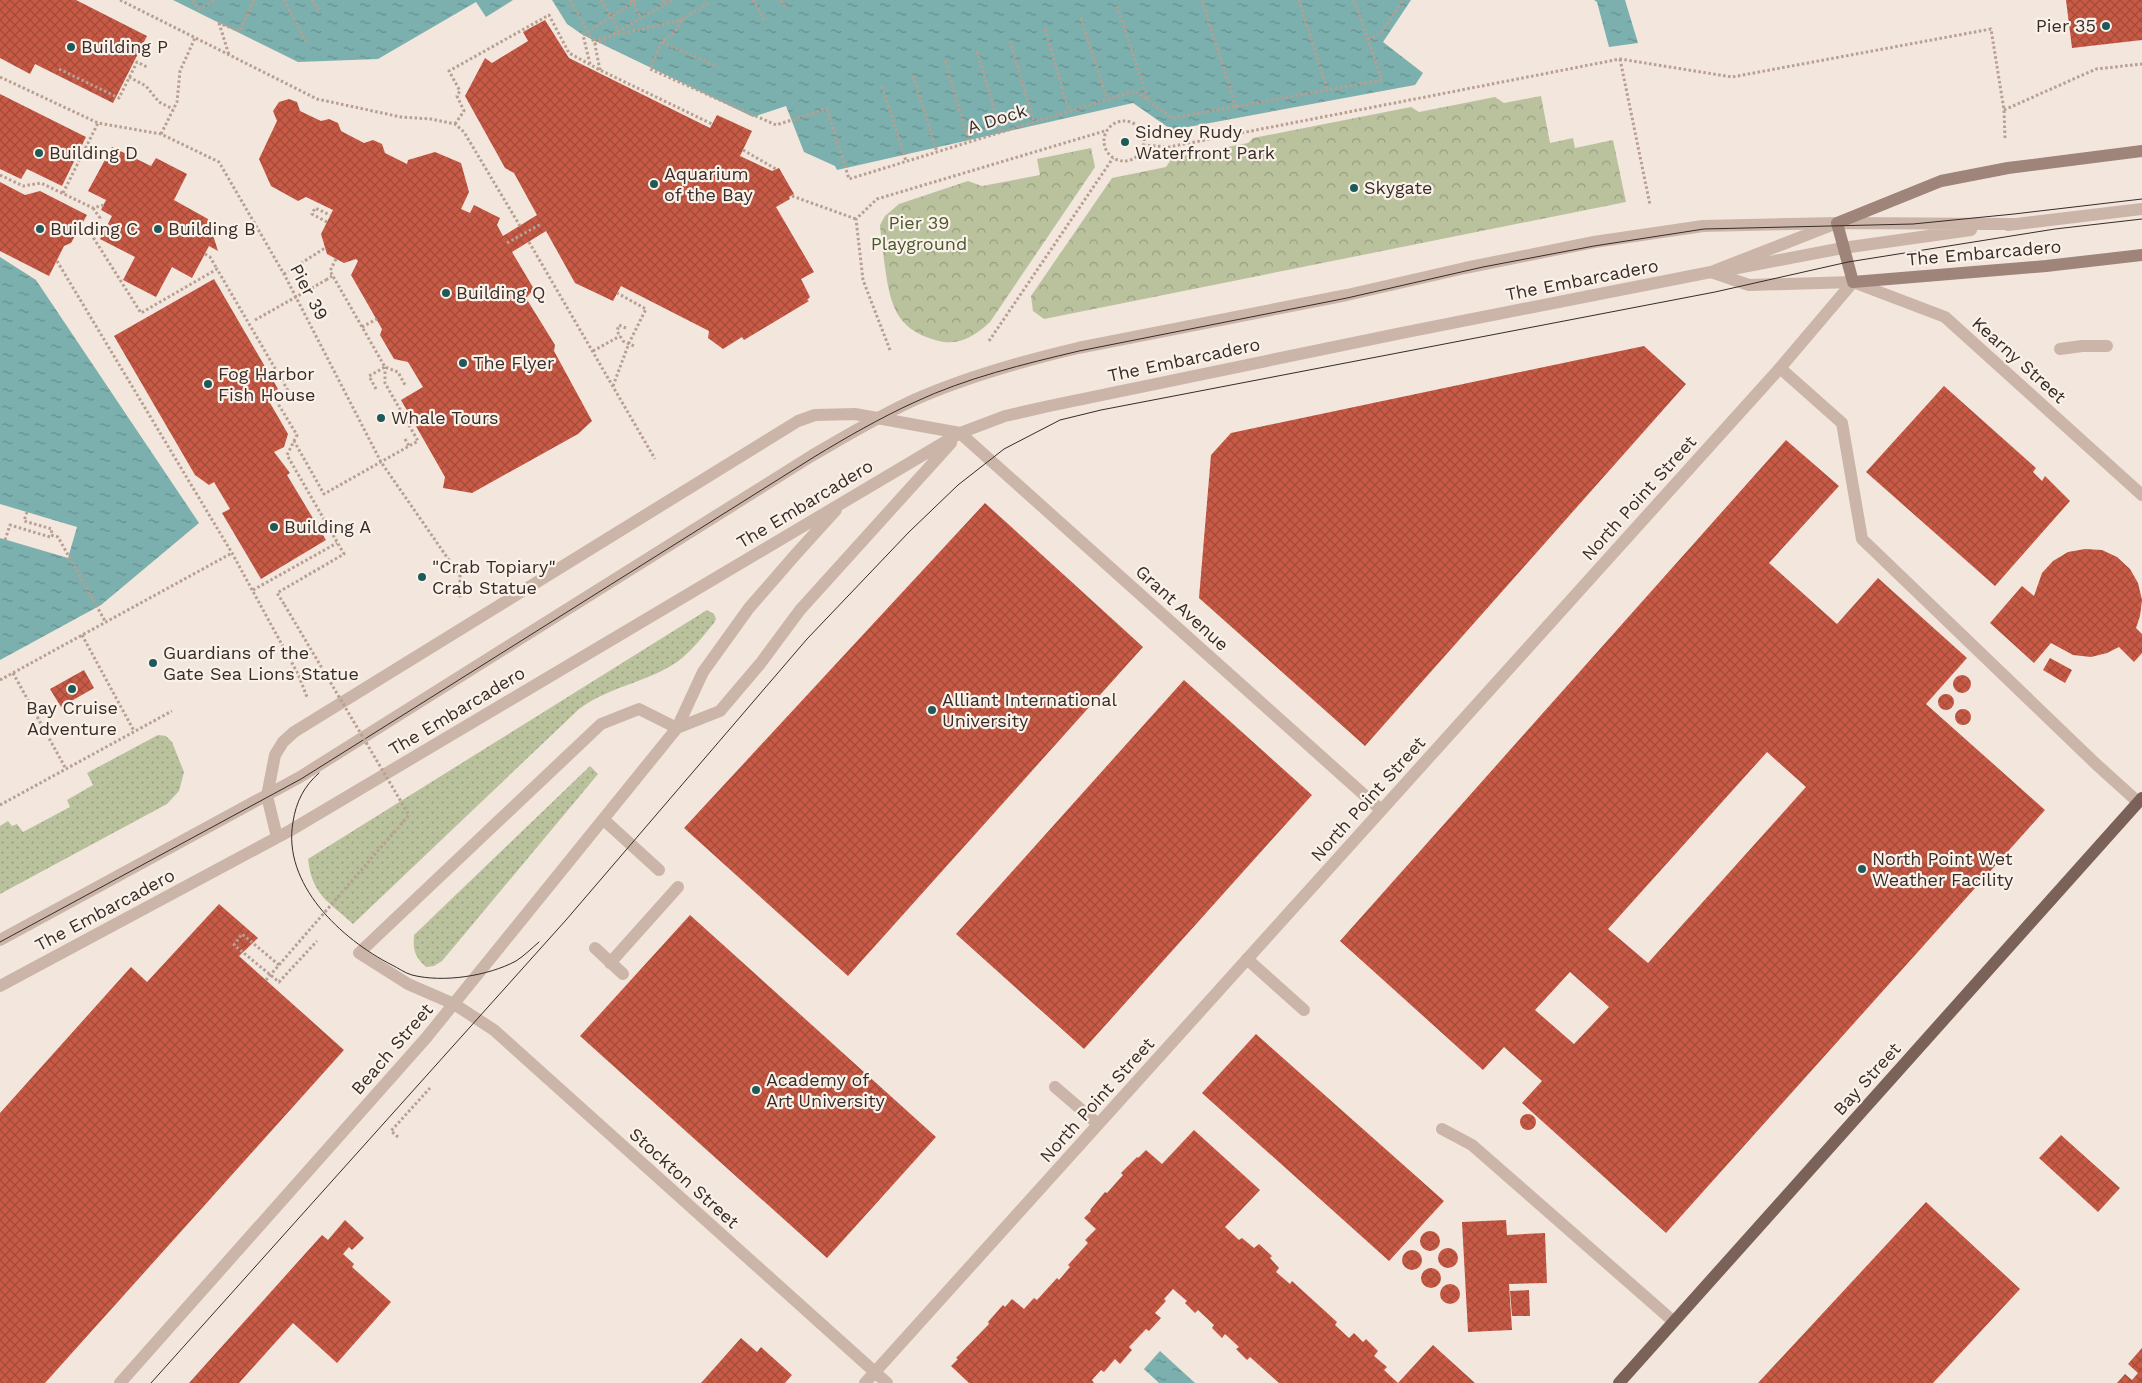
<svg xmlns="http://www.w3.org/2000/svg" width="2142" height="1383" font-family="'Work Sans',sans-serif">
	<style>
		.grass { fill: url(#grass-dots) }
		.park { fill: url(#park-crowns) }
		.water { fill: url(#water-ripples) }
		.pier { fill: #f3e6dd }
		.building { fill: url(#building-cross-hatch); fill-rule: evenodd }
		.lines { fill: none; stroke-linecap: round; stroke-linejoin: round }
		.path { stroke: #b79f92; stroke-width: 3; stroke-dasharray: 2.5 2.5; stroke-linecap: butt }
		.service { stroke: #cbb5a8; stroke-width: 12 }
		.minor { stroke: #cbb5a8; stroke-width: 12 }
		.tertiary { stroke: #cbb5a8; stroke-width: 12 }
		.secondary { stroke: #9f8479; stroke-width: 12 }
		.primary { stroke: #7a6259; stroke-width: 12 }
		.tram { stroke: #382c28; stroke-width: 1 }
		.path-bridge { stroke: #b79f92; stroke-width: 3; stroke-dasharray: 2.5 2.5; stroke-linecap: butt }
		.poi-dot { fill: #1d5a59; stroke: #faf1e9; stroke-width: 2 }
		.labels { text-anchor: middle; stroke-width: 4.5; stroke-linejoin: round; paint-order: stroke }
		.poi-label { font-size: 18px; fill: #382c28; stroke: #faf1e9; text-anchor: start }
		.street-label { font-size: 18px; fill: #382c28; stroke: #faf1e9 }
		.park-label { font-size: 18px; fill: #4a572c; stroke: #faf1e9 }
	</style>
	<defs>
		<pattern id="grass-dots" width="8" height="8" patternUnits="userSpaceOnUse" patternTransform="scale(1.25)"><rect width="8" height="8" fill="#b9c29c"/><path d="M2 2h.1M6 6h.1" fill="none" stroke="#979e7f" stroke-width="1.8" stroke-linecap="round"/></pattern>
		<pattern id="park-crowns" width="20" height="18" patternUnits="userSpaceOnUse" patternTransform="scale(1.25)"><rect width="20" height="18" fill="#b9c29c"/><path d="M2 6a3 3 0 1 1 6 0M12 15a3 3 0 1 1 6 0" fill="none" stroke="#979e7f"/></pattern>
		<pattern id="water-ripples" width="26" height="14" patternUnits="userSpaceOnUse" patternTransform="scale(1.25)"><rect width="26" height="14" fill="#7bb0ae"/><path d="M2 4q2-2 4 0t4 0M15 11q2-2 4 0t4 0" fill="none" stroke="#668f8e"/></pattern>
		<pattern id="building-cross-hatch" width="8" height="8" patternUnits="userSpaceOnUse" patternTransform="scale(1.25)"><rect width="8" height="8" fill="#c85a46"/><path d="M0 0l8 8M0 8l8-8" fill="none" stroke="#a34b3a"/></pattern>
	</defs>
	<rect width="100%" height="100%" fill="#f3e6dd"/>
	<path class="grass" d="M707 610 714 614 716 619 714 623C703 636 691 652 677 662 646 683 610 686 579 709L353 924C328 901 312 895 308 859Z
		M158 735 166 736 172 742 184 772 179 791 167 804 0 894V826L8 821 12 826 17 824 23 832 70 807 67 800 93 785 87 773Z
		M590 766 598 774 442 961 434 966 426 967C414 956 413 950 414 935Z"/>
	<path class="park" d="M1541 96 1550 143 1573 138 1575 148 1613 140 1626 202 1044 319 1033 311 1031 296 1112 178 1166 167 1172 158 1248 143 1253 138 1411 107 1419 112 1495 97 1504 103Z
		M1091 148 1095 167 990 322C974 337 957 347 935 340 896 329 890 304 885 267 883 253 881 239 880 225L885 216 899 204 968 181 982 186 1040 175 1037 159Z"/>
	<path class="water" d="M173 0H513L486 17 476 2 378 59 298 62Z
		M552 0H1411L1383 42 1423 73 1415 85 1172 130 1133 103 837 170 835 166 804 152 786 106 753 117 583 35 567 24Z
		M1594 0H1625L1638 43 1609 47 1597 2Z
		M0 257 36 280 199 523 101 605 0 660Z
		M1160 1351 1195 1383H1159L1144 1369Z"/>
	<path class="pier" d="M0 504 77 527 68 558 0 538Z"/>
	<path class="building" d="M0 0H76L147 36 113 103 35 64 30 74 0 58Z
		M2066 0H2142V40L2072 48Z
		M545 20 569 58 710 128 717 115 752 131 740 156 772 171 779 168 794 194 789 197 790 199 776 207 814 272 801 279 810 297 807 300 809 301 744 340 742 337 723 349 708 338 709 331 621 286 613 301 575 283 546 231 512 252 534 289 526 298 555 345 554 351 592 421 578 434 472 493 443 488 445 477 401 400 423 387 408 362 394 359 380 335 382 329 351 275 358 261 356 259 344 263 327 254 321 234 333 210 306 197 298 201 271 186 259 159 277 121 273 111 279 102 289 99 297 102 300 111 321 121 329 119 338 123 341 131 364 143 373 140 382 144 385 153 407 164 408 160 435 152 461 163 469 192 461 209 470 213 474 205 500 218 497 225 503 236 537 215 514 173 505 168 465 96 485 58 492 63 528 41 523 32Z
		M0 94 86 137 62 186 27 169 21 179 0 169Z
		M112 147 151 166 156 158 187 174 174 200 208 219 218 251 209 246 192 278 172 267 156 297 123 280 135 257 100 239 112 216 101 210 106 200 88 191Z
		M0 182 25 195 40 191 87 215 71 243 64 246 49 276 0 251Z
		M214 279 278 389 266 396 288 434 284 447 274 452 290 473 287 475 326 540 261 579 222 513 230 509 214 482 209 485 195 475 114 336Z
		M1644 346 1686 384 1365 746 1199 598 1211 455 1231 433Z
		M1944 386 2036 468 2033 472 2042 481 2045 476 2070 501 1995 586 1866 472Z
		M1786 440 1839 486 1769 563 1837 624 1878 578 1967 658 1926 704 2045 810 1666 1233 1522 1103 1542 1081 1504 1047 1483 1070 1340 941ZM1767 752 1806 787 1648 963 1608 929ZM1570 972 1609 1007 1574 1044 1535 1010Z
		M985 503 1143 647 848 976 684 828Z
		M2085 549 2102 550 2117 557 2130 569 2138 583 2142 600 2140 616 2136 628 2142 634V653L2134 662 2119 647 2107 653 2091 657 2073 655 2051 643 2034 663 1990 623 2022 586 2034 596 2042 573 2053 561 2068 552Z
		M2050 658 2072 670 2065 683 2043 670Z
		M84 670 94 688 61 707 50 689Z
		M1953 684a9 9 0 1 1 18 0a9 9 0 1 1-18 0Z
		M1184 680 1312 795 1084 1049 956 934Z
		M1938 702a8 8 0 1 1 16 0a8 8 0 1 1-16 0Z
		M1955 717a8 8 0 1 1 16 0a8 8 0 1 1-16 0Z
		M219 904 258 938 239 956 344 1050 45 1383H0V1113L131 967 147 982Z
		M690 915 936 1137 827 1258 580 1036Z
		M1256 1034 1444 1201 1389 1261 1202 1093Z
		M1520 1122a8 8 0 1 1 16 0a8 8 0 1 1-16 0Z
		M1194 1130 1260 1190 1225 1227 1239 1240 1242 1238 1254 1248 1259 1244 1272 1256 1270 1258 1279 1268 1276 1272 1290 1284 1292 1281 1337 1322 1335 1325 1349 1338 1354 1333 1363 1342 1366 1339 1378 1351 1374 1356 1387 1367 1384 1370 1398 1383 1433 1345 1475 1383H1279L1250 1357 1247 1360 1236 1349 1239 1347 1225 1334 1222 1338 1212 1328 1214 1325 1198 1310 1195 1313 1185 1303 1187 1301 1173 1289 1164 1299 1166 1301 1155 1313 1161 1318 1149 1331 1146 1329 1129 1347 1132 1350 1120 1364 1115 1359 1104 1372 1101 1370 1092 1380 1094 1383H969L951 1366 958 1359 956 1358 989 1324 988 1322 1003 1305 1005 1307 1012 1299 1024 1309 1034 1298 1037 1300 1057 1278 1059 1280 1070 1267 1068 1265 1088 1243 1085 1240 1096 1229 1084 1218 1091 1211 1090 1210 1105 1192 1107 1193 1123 1175 1121 1173 1137 1157 1138 1158 1146 1150 1162 1164Z
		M2061 1135 2120 1188 2098 1212 2039 1158Z
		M1926 1202 2020 1289 1933 1383H1758Z
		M345 1220 364 1238 352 1250 349 1247 343 1254 354 1264 352 1267 391 1302 337 1363 293 1323 239 1383H189L322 1235 328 1240Z
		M1506 1220 1507 1235 1545 1233 1547 1283 1509 1284 1512 1330 1468 1332 1462 1222Z
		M1420 1241a10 10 0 1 1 20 0a10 10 0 1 1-20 0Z
		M1438 1258a10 10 0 1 1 20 0a10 10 0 1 1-20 0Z
		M1402 1260a10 10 0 1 1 20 0a10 10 0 1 1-20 0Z
		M1421 1278a10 10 0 1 1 20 0a10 10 0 1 1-20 0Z
		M1440 1294a10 10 0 1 1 20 0a10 10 0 1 1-20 0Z
		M1529 1290 1530 1316H1512L1510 1291Z
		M741 1338 757 1352 761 1347 792 1375 785 1383H701Z
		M2142 1348V1383H2117L2125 1374 2132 1380 2138 1373 2128 1364Z"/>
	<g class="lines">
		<path class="path" d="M120 0 317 99 401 117 431 119 455 124 464 132 520 226
			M193 0 199 9 215 0
			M284 0 306 41
			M312 0 319 12
			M570 0 595 44 606 39
			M601 0 619 31
			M631 0 641 18
			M663 0 665 5
			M753 0 765 22
			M781 0 786 9
			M1202 0 1236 107
			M1299 0 1327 89
			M1117 6 1148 99
			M1081 18 1107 99
			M681 20 675 32 662 41 650 69 776 125 827 109 849 179 1135 91 1172 118 1382 80 1354 0
			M218 23 240 31 254 0
			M219 23 229 55
			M1045 29 1069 111
			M613 34 673 0
			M1368 39 1381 33 1403 0
			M1010 41 1034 122
			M662 42 718 67
			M977 51 1001 132
			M1620 59 1650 205
			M945 61 969 142
			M590 64 583 35 637 0
			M59 69 119 98 137 62 147 67
			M600 70 594 40 681 20 707 4 705 0
			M913 76 937 152
			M0 77 98 123 161 134 219 162 284 274 381 462 460 576V599
			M129 77 146 86 159 102 173 109
			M882 86 906 161
			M2004 110 2096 69 2142 64
			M1104 141a20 20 0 1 1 40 0a20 20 0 1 1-40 0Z
			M455 124 464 111 457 96 460 91 449 71 549 15 569 53 600 70 712 124
			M161 134 177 102 180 71 195 38
			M1143 145 1169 147 1620 59 1732 77 1991 29 2004 110 2005 138
			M743 150 776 169
			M0 175 23 186 41 183 93 208 104 205
			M63 193 98 123
			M792 196 856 219
			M93 208 100 218 91 234 141 313 217 269 290 394 277 402 297 435 294 441
			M327 222 312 214 315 208 330 215
			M529 242 655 459
			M205 254 210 257 217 269
			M336 259 330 271 385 367 398 372 405 385
			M57 261 232 553 298 674 307 697
			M284 274 325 248
			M326 280 332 276
			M362 327 377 319
			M626 328 619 325 617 331 623 341 634 346
			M989 341 1113 158
			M890 350 863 280 856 219 877 199 1108 130
			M593 351 620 336
			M613 386 629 343 646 309 617 293
			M376 389 369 376 385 367
			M405 439 409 446
			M27 512 24 521 52 529 51 535
			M5 540 10 525 50 537 51 535 58 537 105 621
			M253 590 337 543
			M284 604 277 593 344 554 287 455 294 441 324 494 418 441 385 383V367
			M82 635 134 731
			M13 673 66 769
			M0 680 232 553
			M0 805 172 711
			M279 965 242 934 234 945 279 982 317 941
			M398 1137 391 1131 430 1088"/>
		<path class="service" d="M2008 225 2142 209
			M1727 270 1843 248 1971 230
			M2060 349 2082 346H2107
			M1780 368 1842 423 1862 539 2096 764 2138 802
			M604 820 659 870
			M277 837 267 796 275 755 283 742 294 732 798 421 815 415 855 414 960 433
			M0 940 300 777 813 455C846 436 879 416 914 400 966 377 1023 361 1078 348L1347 295 1465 268 1594 242 1703 226 1837 223 2015 224
			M595 948 623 974
			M1247 959 1304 1010
			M610 963 678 887
			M454 1004 408 984 359 953 601 724 639 709 677 728
			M1055 1087 1098 1124
			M1442 1129 1472 1145 1673 1321"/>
		<path class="minor" d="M1853 282 1945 317 2142 495
			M960 433 1381 810
			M454 1004 494 1030 887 1383
			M120 1383 426 1038 677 728"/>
		<path class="tertiary" d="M1711 272 1749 285 1853 282
			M677 728 720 711 760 664 800 610 951 443
			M677 728 703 672 749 608 796 554 836 510
			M0 986 291 830 960 433 1005 416 1049 406 1401 333 1711 272 1837 223
			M865 1383 1780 368 1853 282"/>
		<path class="secondary" d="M2142 151 2008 168 1941 181 1837 223 1853 282 2046 266 2142 255"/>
		<path class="primary" d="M1619 1383 2142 798"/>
		<path class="tram" d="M319 773C304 786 296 802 293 822 282 884 341 939 392 965 398 968 405 973 412 975 443 983 488 976 516 961 524 956 532 948 539 942
			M0 942 301 779 814 457C847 437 880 418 915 402 966 378 1024 364 1079 351L1347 298 1483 267 1594 246 1704 229 1913 224 2014 214 2142 199
			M151 1383 566 920 807 639 909 532 958 485 1004 449 1060 420 1101 410 1715 292 1848 262 2055 229 2142 219"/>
		<path class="path-bridge" d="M507 243 541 224
			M255 320 326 280
			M266 980 409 815 284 604"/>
	</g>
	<g class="poi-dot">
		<circle cx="2106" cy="26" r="5"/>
		<circle cx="71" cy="47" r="5"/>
		<circle cx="1125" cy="142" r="5"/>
		<circle cx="39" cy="153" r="5"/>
		<circle cx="654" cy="184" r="5"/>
		<circle cx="1354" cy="188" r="5"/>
		<circle cx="40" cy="229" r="5"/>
		<circle cx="158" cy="229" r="5"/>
		<circle cx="446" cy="293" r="5"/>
		<circle cx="463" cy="363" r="5"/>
		<circle cx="208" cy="384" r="5"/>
		<circle cx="381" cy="418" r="5"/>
		<circle cx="274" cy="527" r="5"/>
		<circle cx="422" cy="577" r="5"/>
		<circle cx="153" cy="663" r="5"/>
		<circle cx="72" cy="689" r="5"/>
		<circle cx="932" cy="710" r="5"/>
		<circle cx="1862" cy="869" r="5"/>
		<circle cx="756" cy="1090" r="5"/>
	</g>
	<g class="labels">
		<g class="poi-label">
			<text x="2096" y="32" text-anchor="end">Pier 35</text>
			<text x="81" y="53">Building P</text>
			<text x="1135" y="138">Sidney Rudy<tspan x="1135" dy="21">Waterfront Park</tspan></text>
			<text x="49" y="159">Building D</text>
			<text x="664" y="180">Aquarium<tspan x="664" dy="21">of the Bay</tspan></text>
			<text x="1364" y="194">Skygate</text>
			<text x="50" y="235">Building C</text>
			<text x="168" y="235">Building B</text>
			<text x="456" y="299">Building Q</text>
			<text x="473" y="369">The Flyer</text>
			<text x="218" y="380">Fog Harbor<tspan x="218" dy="21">Fish House</tspan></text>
			<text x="391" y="424">Whale Tours</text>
			<text x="284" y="533">Building A</text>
			<text x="432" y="573">"Crab Topiary"<tspan x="432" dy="21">Crab Statue</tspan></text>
			<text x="163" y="659">Guardians of the<tspan x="163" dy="21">Gate Sea Lions Statue</tspan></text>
			<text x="942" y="706">Alliant International<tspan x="942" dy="21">University</tspan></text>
			<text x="72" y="714" text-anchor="middle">Bay Cruise<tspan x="72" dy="21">Adventure</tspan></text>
			<text x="1872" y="865">North Point Wet<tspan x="1872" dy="21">Weather Facility</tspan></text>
			<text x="766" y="1086">Academy of<tspan x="766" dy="21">Art University</tspan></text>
		</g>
		<g class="street-label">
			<text transform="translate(997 119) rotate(-17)" y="6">A Dock</text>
			<text transform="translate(1984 253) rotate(-5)" y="6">The Embarcadero</text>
			<text transform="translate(1582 280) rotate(-11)" y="6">The Embarcadero</text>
			<text transform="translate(309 292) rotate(62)" y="6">Pier 39</text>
			<text transform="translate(1184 360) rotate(-12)" y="6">The Embarcadero</text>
			<text transform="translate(2019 360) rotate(42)" y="6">Kearny Street</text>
			<text transform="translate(1639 498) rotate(-48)" y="6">North Point Street</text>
			<text transform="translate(805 504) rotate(-31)" y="6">The Embarcadero</text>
			<text transform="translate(1182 608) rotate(42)" y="6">Grant Avenue</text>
			<text transform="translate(457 711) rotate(-31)" y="6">The Embarcadero</text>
			<text transform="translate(1368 799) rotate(-48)" y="6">North Point Street</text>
			<text transform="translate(105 910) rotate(-28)" y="6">The Embarcadero</text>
			<text transform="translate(392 1049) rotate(-49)" y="6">Beach Street</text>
			<text transform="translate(1867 1079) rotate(-48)" y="6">Bay Street</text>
			<text transform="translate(1097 1100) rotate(-48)" y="6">North Point Street</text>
			<text transform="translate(684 1178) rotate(42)" y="6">Stockton Street</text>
		</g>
		<g class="park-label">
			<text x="919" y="229">Pier 39<tspan x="919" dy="21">Playground</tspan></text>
		</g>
	</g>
</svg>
